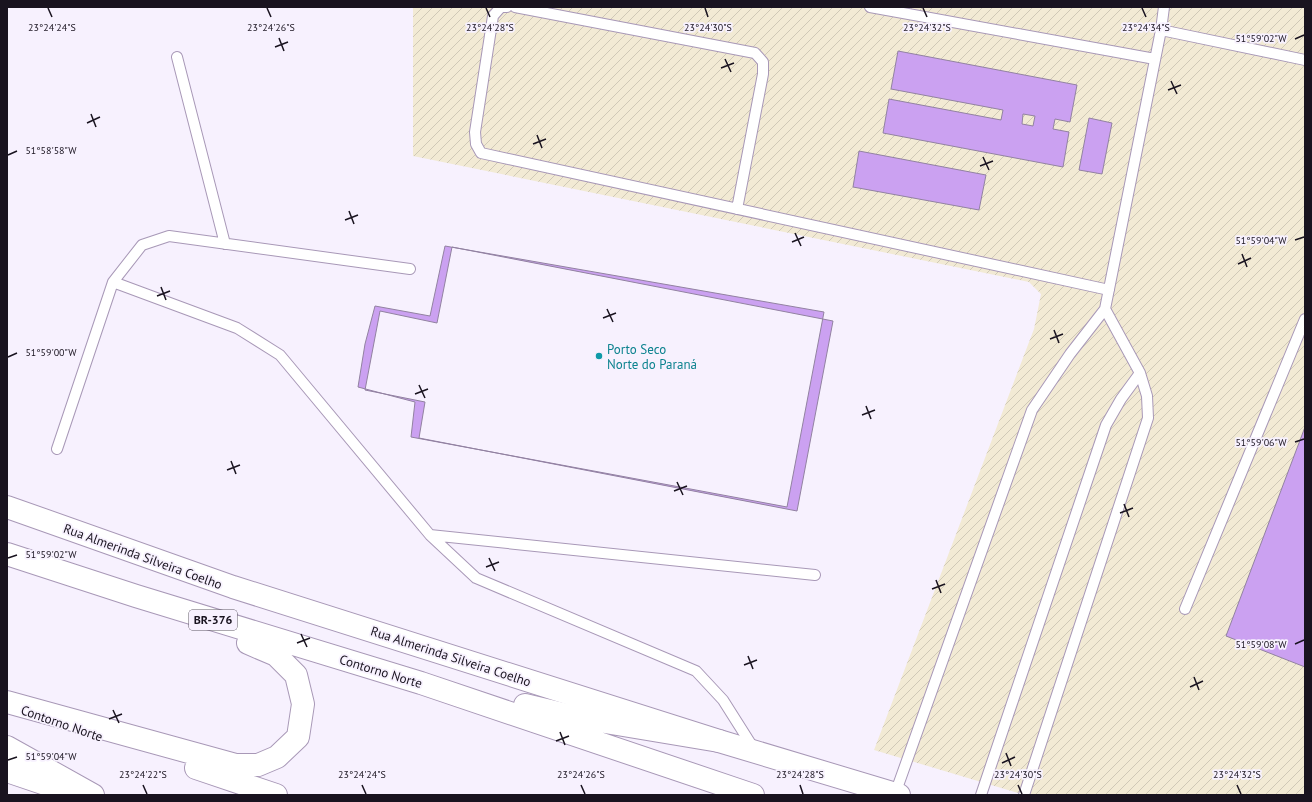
<svg xmlns="http://www.w3.org/2000/svg" width="1312" height="802" font-family="'PT Sans',sans-serif">
	<style>
		.industrial { fill: url(#industrial-furrows) }
		.building { fill: #cba1f1; stroke: #9282a1; fill-rule: evenodd }
		.lines { fill: none; stroke-linecap: round; stroke-linejoin: round }
		.service-casing { stroke: #a898b7; stroke-width: 12 }
		.tertiary-casing { stroke: #a898b7; stroke-width: 24 }
		.motorway-casing { stroke: #a898b7; stroke-width: 24 }
		.service { stroke: #fff; stroke-width: 10 }
		.tertiary { stroke: #fff; stroke-width: 22 }
		.motorway { stroke: #fff; stroke-width: 22 }
		.ticks { fill: none; stroke: #19131f; stroke-width: 1.5 }
		.culture-dot { fill: #0f9aa8; stroke: #f7f1fe; stroke-width: 1.5 }
		.labels { text-anchor: middle; stroke-width: 3.5; stroke-linejoin: round; paint-order: stroke }
		.shield { fill: #f7f1fe; stroke: #5c5662; stroke-width: 1 }
		.shield-label { font-size: 12px; font-weight: bold; fill: #19131f }
		.culture-label { font-size: 13px; fill: #0d838f; stroke: #f7f1fe; text-anchor: start }
		.street-label { font-size: 13px; fill: #19131f; stroke: #f7f1fe }
		.ticks-label { font-size: 10px; text-anchor: middle; fill: #19131f; stroke: #f7f1fe; stroke-width: 3.5; stroke-linejoin: round; paint-order: stroke }
	</style>
	<defs>
		<pattern id="industrial-furrows" width="10" height="10" patternUnits="userSpaceOnUse"><rect width="10" height="10" fill="#f2ead4"/><path d="M-1 1l2-2M0 10L10 0M9 11l2-2" fill="none" stroke="#cfc8b6"/></pattern>
	</defs>
	<rect width="100%" height="100%" fill="#f7f1fe"/>
	<path class="industrial" d="M413 7H1305V795H1025L874 750 1034 329 1041 294 1029 282 413 156Z"/>
	<path class="building" d="M898 51 1077 85 1070 122 1055 119 1053 129 1069 132 1063 167 883 133 889 99 1001 120 1003 110 891 89ZM1023 114 1035 116 1033 126 1022 124Z
		M1089 118 1112 123 1102 174 1079 170Z
		M859 151 986 175 979 210 853 187Z
		M445 246 824 312 787 507 411 437 415 402 358 387 365 344 375 306 430 316Z
		M452 247 833 321 797 511 419 438 425 402 365 390 380 311 437 323Z
		M1305 427V667L1226 636Z"/>
	<g class="lines">
		<g class="service-casing">
			<path id="service" d="M507 7H501L493 16 475 132 476 144 481 153 1109 290
				M515 7 755 53 763 62V74L737 209
				M870 7 1155 59
				M1161 30 1305 60
				M177 57 225 244
				M113 282 237 328 280 355 430 535 476 578 696 671 723 700 754 749
				M57 449 113 282 142 245 169 236 410 269
				M430 535 815 575
				M1185 609 1305 319
				M895 794 1032 410 1070 354 1105 309 1161 30 1164 7
				M981 795 1106 425 1121 399 1140 373
				M1024 795 1148 418 1147 396 1140 373 1105 309"/>
		</g>
		<g class="tertiary-casing">
			<path id="tertiary" d="M7 507 233 587 719 741 899 795
				M7 771 78 795"/>
		</g>
		<g class="motorway-casing">
			<path id="motorway" d="M7 554 136 596 421 683 753 795
				M7 702 236 765H258L277 757 298 737 303 704 296 675 276 655 248 643
				M525 705 575 717 719 741
				M7 747 93 795
				M196 768 276 795"/>
		</g>
		<use href="#service" class="service"/>
		<use href="#tertiary" class="tertiary"/>
		<use href="#motorway" class="motorway"/>
	</g>
	<path class="ticks" d="M48 8 52 17M267 8 271 17M486 8 490 17M705 8 708 17M923 8 927 17M1142 8 1146 17M279 38 284 51M1295 39 1304 35M275 47 288 42M725 59 731 72M721 68 734 63M1171 81 1177 94M1168 90 1181 85M91 114 96 127M87 123 100 117M537 135 542 148M533 144 546 139M8 155 17 151M983 157 989 170M980 166 993 161M349 211 354 224M345 220 358 215M795 233 801 246M1295 240 1304 237M792 242 804 237M1242 254 1247 267M1238 264 1251 258M161 287 166 300M157 296 170 291M607 309 613 322M603 318 616 313M1054 330 1059 343M1050 339 1063 334M8 357 17 353M419 385 425 398M415 394 428 389M866 406 871 419M862 415 875 410M1295 442 1304 439M231 461 236 474M227 470 240 465M677 482 683 495M674 491 687 486M1124 504 1129 517M1120 513 1133 508M8 558 17 555M489 558 495 571M486 567 499 562M936 580 941 593M932 589 945 584M301 634 307 647M297 643 310 638M1295 644 1304 640M748 656 753 669M744 665 757 660M1194 677 1199 690M1190 687 1203 681M113 710 119 723M109 719 122 714M560 732 565 745M556 741 569 736M1006 753 1011 766M8 760 17 757M1002 763 1015 757M143 785 147 794M362 785 366 794M581 785 585 794M800 785 803 794M1018 785 1022 794M1237 785 1241 794"/>
	<circle class="culture-dot" cx="599" cy="356" r="4"/>
	<g class="labels">
		<rect class="shield" x="189" y="610" width="48" height="20" rx="3"/>
		<g class="shield-label">
			<text x="213" y="624">BR-376</text>
		</g>
		<g class="culture-label">
			<text x="607" y="354">Porto Seco<tspan x="607" dy="15">Norte do Paraná</tspan></text>
		</g>
		<g class="street-label">
			<text transform="translate(143 556) rotate(20)" y="5">Rua Almerinda Silveira Coelho</text>
			<text transform="translate(451 656) rotate(18)" y="5">Rua Almerinda Silveira Coelho</text>
			<text transform="translate(381 671) rotate(17)" y="5">Contorno Norte</text>
			<text transform="translate(62 723) rotate(19)" y="5">Contorno Norte</text>
		</g>
	</g>
	<g class="ticks-label">
		<text x="52" y="31">23°24'24"S</text>
		<text x="271" y="31">23°24'26"S</text>
		<text x="490" y="31">23°24'28"S</text>
		<text x="708" y="31">23°24'30"S</text>
		<text x="927" y="31">23°24'32"S</text>
		<text x="1146" y="31">23°24'34"S</text>
		<text x="1261" y="42">51°59'02"W</text>
		<text x="51" y="154">51°58'58"W</text>
		<text x="1261" y="244">51°59'04"W</text>
		<text x="51" y="356">51°59'00"W</text>
		<text x="1261" y="446">51°59'06"W</text>
		<text x="51" y="558">51°59'02"W</text>
		<text x="1261" y="648">51°59'08"W</text>
		<text x="51" y="760">51°59'04"W</text>
		<text x="143" y="778">23°24'22"S</text>
		<text x="362" y="778">23°24'24"S</text>
		<text x="581" y="778">23°24'26"S</text>
		<text x="800" y="778">23°24'28"S</text>
		<text x="1018" y="778">23°24'30"S</text>
		<text x="1237" y="778">23°24'32"S</text>
	</g>
	<rect width="1312" height="802" fill="none" stroke="#19131f" stroke-width="16"/>
</svg>
